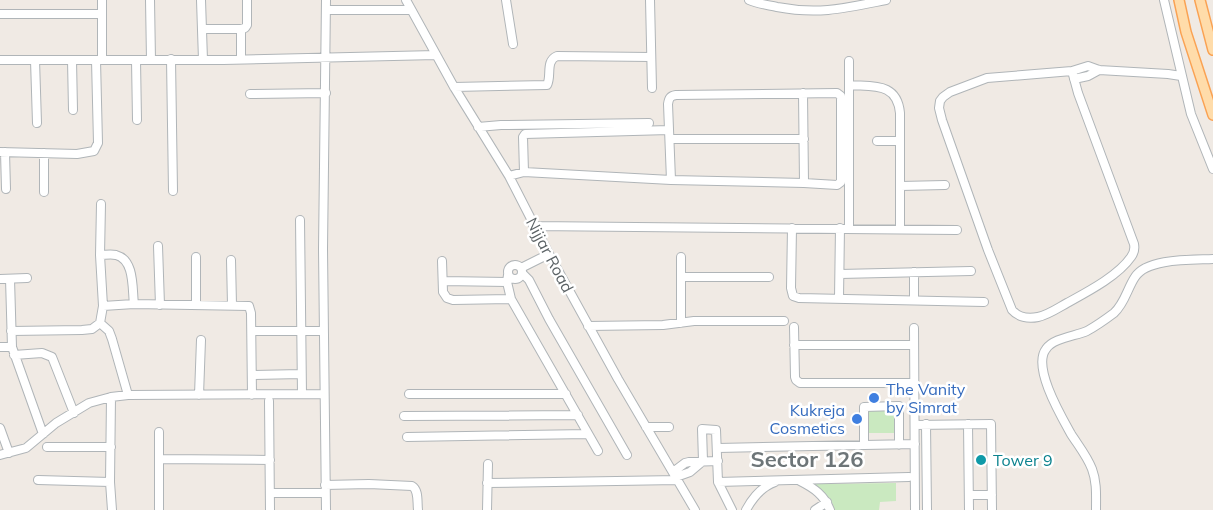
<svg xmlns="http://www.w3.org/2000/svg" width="1213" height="510" font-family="Mulish,sans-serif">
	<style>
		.green { fill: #cae9c0 }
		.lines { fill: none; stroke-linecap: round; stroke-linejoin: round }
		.minor-casing { stroke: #b0b5b8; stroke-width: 10 }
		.major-casing { stroke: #faa253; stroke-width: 12 }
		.minor { stroke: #fff; stroke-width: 8 }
		.major { stroke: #ffdcaa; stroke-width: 9 }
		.shop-dot { fill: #3f7fe0; stroke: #fff; stroke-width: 2 }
		.culture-dot { fill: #0f9aa8; stroke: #fff; stroke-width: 2 }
		.labels { text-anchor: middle; stroke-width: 5; stroke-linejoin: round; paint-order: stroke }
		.street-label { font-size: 16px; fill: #5c6366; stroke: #fff }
		.shop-label { font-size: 16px; fill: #366cbe; stroke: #fff; text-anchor: start }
		.culture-label { font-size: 16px; fill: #0d838f; stroke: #fff; text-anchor: start }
		.district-label { font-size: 22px; font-weight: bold; fill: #6d7578; stroke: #fff }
	</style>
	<rect width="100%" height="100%" fill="#f0eae4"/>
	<path class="green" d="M899 406V433H864V407Z
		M896 483V501L880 502 879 510H833V504L815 484Z"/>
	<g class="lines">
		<g class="minor-casing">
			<path id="minor" d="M102 0V60
				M150 0 151 60
				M201 0 203 60
				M406 0 454 87 509 176 549 254 618 379 695 510
				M506 0 513 44
				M650 0 652 88
				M749 0C758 4 768 5 777 7 819 15 846 8 886 0
				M1164 0 1191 114 1213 169
				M326 10H411
				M0 14H101
				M202 29H241L245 28 247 25V0
				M171 59 173 191
				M241 59V29
				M0 60H223L436 55
				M35 60 37 123
				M72 60 73 110
				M136 60 137 120
				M849 61V229
				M1072 71 1078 93 1134 244C1135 249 1134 253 1131 257 1118 276 1087 292 1067 303 1058 308 1048 315 1038 317 1028 319 1018 317 1012 310L988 250 942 120 939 108 940 101 943 97 950 92 987 78 1072 71 1088 66 1099 70 1168 74 1181 76
				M1074 79 1088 76 1099 70
				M849 85C873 87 897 82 900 113V229
				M454 87 547 85C552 76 545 61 557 56L651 57
				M250 94 326 93
				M478 127 501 125 649 123
				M670 139H804
				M877 141H900
				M0 152 77 154 94 151 98 143 96 60
				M5 152 6 189
				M44 153V192
				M524 172 523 137 525 134 669 130
				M509 176 524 172 671 180 804 183 803 93
				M671 180 668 104C669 98 670 96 676 95L837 93 841 96V182L837 185 804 183
				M900 186 945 185
				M300 220 302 394
				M533 226 957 230
				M792 228 791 288 793 296 799 298 984 302
				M158 246 160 305
				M100 255C105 255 111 254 116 255 135 260 132 289 134 304
				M196 257V304
				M681 257V323
				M231 260 232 305
				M442 261 443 292 447 298 453 300 511 299
				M508 272a7 7 0 1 1 14 0a7 7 0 1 1-14 0Z
				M521 268 549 254
				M522 273 529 280 549 319 627 455
				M840 274 971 271
				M508 275 507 282 511 299 598 451
				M681 277H769
				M0 279 27 278
				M10 279 12 347 43 434
				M443 281 507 282
				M839 298 840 228
				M914 300V272
				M103 306 134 304 249 306 251 313 252 395
				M100 323 109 331 112 339 128 395
				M588 326 663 325 694 321H784
				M794 327 795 377 796 380 800 383H915
				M914 328 915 510
				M11 331 82 330 92 329 100 323 103 306 100 255 101 204
				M252 331H323
				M794 345H914
				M0 347H12
				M14 355 42 353 52 357 74 413
				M252 375 301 374
				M409 394H566
				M199 395 201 340
				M111 397 110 482 112 510
				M269 401 270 510
				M404 416 578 415
				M926 424 927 510
				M968 424 969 510
				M915 425 991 424 992 510
				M646 427H669
				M0 428 9 453
				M407 437 588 434
				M864 445V407L899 406V445
				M47 447H111
				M718 448 915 444
				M0 455 26 448 56 423 89 403 111 397 128 395 324 394
				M159 459 270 460
				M673 472 685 463 689 462 718 461
				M676 477 690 472 703 461 702 429 716 430 718 482 732 510
				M38 480 110 482
				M800 481C814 488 824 495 830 510
				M718 482 909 477
				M487 483 678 480
				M325 485 369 484 412 486C419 490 417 502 418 510
				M270 493H325
				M969 495H992
				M159 510V432
				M326 510 323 249 326 0
				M487 510 488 464
				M746 510C753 497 761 487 775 482
				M815 510 827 502
				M1096 510C1096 496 1097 482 1092 469 1087 456 1078 445 1071 434 1061 416 1032 367 1046 349 1053 338 1076 336 1087 331 1096 326 1106 319 1114 313 1125 303 1127 289 1135 277 1147 258 1192 260 1213 259"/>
		</g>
		<g class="major-casing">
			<path id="major" d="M1179 0 1186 32 1213 115
				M1200 0 1213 50"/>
		</g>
		<use href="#minor" class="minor"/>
		<use href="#major" class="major"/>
	</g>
	<g class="shop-dot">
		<circle cx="874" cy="398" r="6"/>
		<circle cx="857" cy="419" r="6"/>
	</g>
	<circle class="culture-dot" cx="981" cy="460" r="6"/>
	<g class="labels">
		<g class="street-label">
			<text transform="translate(550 255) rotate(62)" y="6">Nijjar Road</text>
		</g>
		<g class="shop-label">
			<text x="886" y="395">The Vanity<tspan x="886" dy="18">by Simrat</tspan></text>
			<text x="845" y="416" text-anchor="end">Kukreja<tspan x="845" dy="18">Cosmetics</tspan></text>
		</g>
		<g class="culture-label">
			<text x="993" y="466">Tower 9</text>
		</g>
		<g class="district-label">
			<text x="807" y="467">Sector 126</text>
		</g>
	</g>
</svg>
